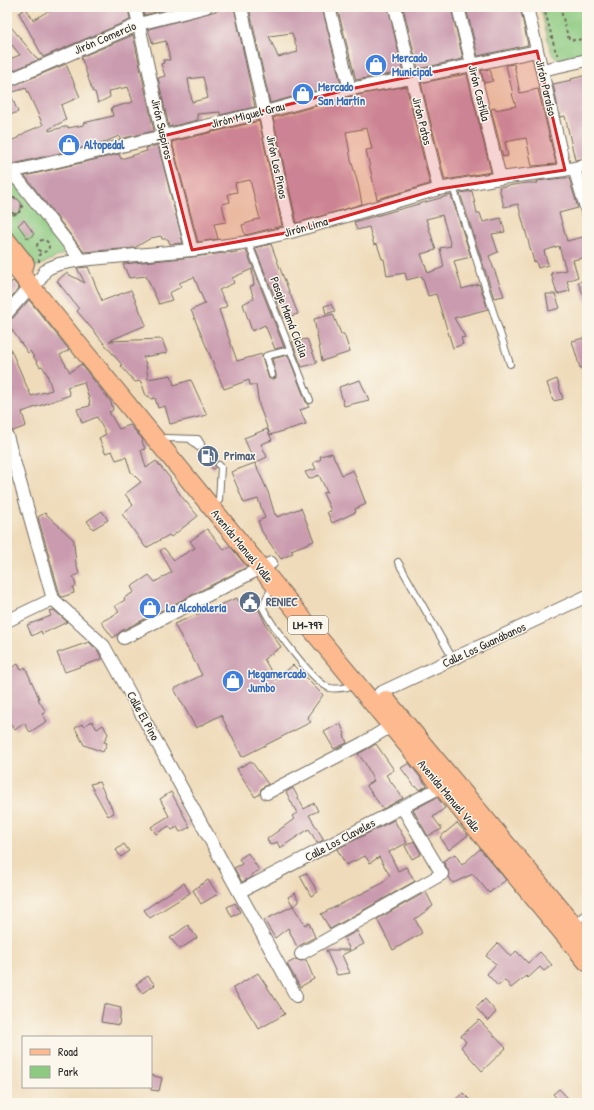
<svg xmlns="http://www.w3.org/2000/svg" width="594" height="1110" font-family="'Patrick Hand',sans-serif">
	<style>
		.green { fill: #8dca81; stroke: #5c7a56 }
		.building { fill: #ca9baf; fill-rule: evenodd }
		.lines { fill: none; stroke-linecap: round; stroke-linejoin: round }
		.lane-casing { stroke: #70695d; stroke-width: 8 }
		.street-casing { stroke: #70695d; stroke-width: 14 }
		.primary-casing { stroke: #70695d; stroke-width: 20 }
		.path { stroke: #70695d; stroke-width: 2; stroke-dasharray: 3 3; stroke-linecap: butt }
		.lane { stroke: #fff; stroke-width: 6 }
		.street { stroke: #fff; stroke-width: 12 }
		.primary { stroke: #fcba8e; stroke-width: 18 }
		.marked { fill: #d62828; fill-opacity: 0.2; stroke: #d62828; stroke-width: 3; stroke-linejoin: round }
		.labels { text-anchor: middle; stroke-width: 3; stroke-linejoin: round; paint-order: stroke }
		.shield { fill: #fbf7ec; stroke: #696865; stroke-width: 1 }
		.shield-label { font-size: 11px; font-weight: bold; fill: #2b2b2b }
		.street-label { font-size: 12px; fill: #2b2b2b; stroke: #fbf7ec }
		.shop-label { font-size: 12px; font-weight: bold; fill: #366cbe; stroke: #fbf7ec; text-anchor: start }
		.service-label { font-size: 12px; font-weight: bold; fill: #4e5e75; stroke: #fbf7ec; text-anchor: start }
	</style>
	<rect width="100%" height="100%" fill="#fbf7ec"/>
	<filter id="ink" filterUnits="userSpaceOnUse"><feTurbulence type="fractalNoise" baseFrequency=".025" numOctaves="2"/><feDisplacementMap in="SourceGraphic" scale="8" xChannelSelector="R" yChannelSelector="G"/><feConvolveMatrix kernelMatrix="1 2 1 2 8 2 1 2 1" color-interpolation-filters="sRGB"/></filter>
	<filter id="wash" filterUnits="userSpaceOnUse"><feTurbulence type="fractalNoise" baseFrequency=".012" numOctaves="4" result="noise"/><feDisplacementMap in="SourceGraphic" scale="16" xChannelSelector="R" yChannelSelector="G"/><feGaussianBlur stdDeviation="0.9" result="paint"/><feColorMatrix in="noise" values="0 0 0 0 0 0 0 0 0 0 0 0 0 0 0 0 0 1.4 0 .05"/><feComposite in="paint" operator="in"/></filter>
	<g filter="url(#wash)">
		<rect width="100%" height="100%" fill="#efdbba"/>
		<path class="green" d="M541 7H587V52L566 58H557L553 56 549 45Z
			M7 177H9L74 254H63L36 267 7 231Z"/>
		<g id="blocks">
			<path class="building" d="M48 7H128L130 20 43 57 19 13 26 8 33 20 50 10Z
				M143 7H176L144 15Z
				M231 7H234L255 107 220 115V112L197 114 198 120 169 127 158 78 165 76 161 64 164 63 163 60H170L166 41 153 44 148 29ZM203 77 208 98 192 102 188 79Z
				M249 7H322L341 84 270 103ZM292 33 298 52 278 57 269 36Z
				M337 7H388L403 72 356 80Z
				M403 7H451L463 59 418 69Z
				M466 7H520L528 45 478 56Z
				M7 22 38 60 7 73V60L20 55 7 39Z
				M133 35 154 131 120 139 119 136 102 143 13 164 10 162 7 158V142L18 138V137L26 132 43 125 26 88 10 93 18 112 7 116V88L66 64 80 97 61 105 66 120 49 129V131L68 126V128L84 125 83 123 113 116 111 108 133 102 128 87 109 91 110 97 98 103 95 92H93L81 57Z
				M514 64 520 93 538 89 556 164 532 166 526 138 505 142 508 156 503 157 491 109 495 108V110L516 106 512 94H513L506 65Z
				M490 69 493 81 484 83 481 71Z
				M467 74 491 172 445 180 421 83Z
				M587 75V158L575 160 565 116 560 117 553 84 572 80 571 79Z
				M406 86 430 184 377 199 366 150 372 149 367 128 346 132 351 160 358 184 362 204 297 223 273 118 352 96Z
				M259 121 282 226 245 235 242 225 254 221V220L260 219 250 180 235 183 237 192 228 194 230 202 222 204 226 222 214 224 218 239 198 242 172 142Z
				M158 145 183 243 170 244 168 239H162L161 236 151 238 134 248 84 252 25 176 119 154 121 159 147 151 146 148Z
				M562 178H569L578 208 559 213 567 241 587 236V257L573 260 578 277 567 281 570 291 557 294 551 273 566 270 559 246 544 251 548 265 538 268 536 261 534 262 518 204 504 207 499 187 528 183H538L537 181Z
				M472 191 477 213H480L483 222 501 218 505 232 492 234 498 252 489 256 504 296 494 298 460 193Z
				M451 195 471 257 454 261 462 289 479 284 488 309 454 318 465 337 461 338 463 344 453 348 436 294 428 296 422 276 407 280 405 273 387 276 384 259H382L377 244 374 245 369 227 357 230 354 222ZM442 215 451 246 440 248 444 267 428 273 421 254 436 250 426 219Z
				M11 198 18 199 21 203V208L17 214 11 212 7 208V202Z
				M24 220 34 234 28 239 18 225Z
				M271 244 281 271 298 314 283 318 255 248Z
				M246 250 284 347 275 349 265 325 252 331 243 304 254 298 250 287 254 285 252 269 232 278 234 283 219 290 227 306 219 310 237 361 262 354V357L268 376 269 379H273L276 378V374L272 359 288 355 306 402 309 407 300 410 306 424 270 435 259 405 256 385H250L249 380 224 389 191 310 205 304 194 277 179 283 181 287 169 293 172 300 159 304 146 276 129 278 123 264 193 257 223 253 224 254 228 252H231V253Z
				M88 267 102 301 131 290 146 325 109 341 162 339 167 353 143 357 146 364 148 379 171 375 174 385 191 380 207 415 170 424 165 406 158 408 155 398 151 399 149 396H146L141 381 135 382 121 366 122 365 77 311 79 309 57 281 66 273 85 283 77 268Z
				M587 280V304L578 282Z
				M13 281 19 288 7 302V285Z
				M546 294H555L560 308 549 311Z
				M29 300 69 350 60 355 70 372 81 364 111 402 113 410 109 412 119 429 130 425 143 440 142 441 145 449 141 450 146 468 156 461 171 479 170 480 182 497 198 516 171 537 169 535 146 548 122 514 133 505 125 494 141 482 131 472 126 457 116 460 112 451 105 453 99 438 106 434 97 417 82 423 77 409 90 406 89 402H90L84 382 67 387 70 395 22 412 26 426 13 431 7 429V414L12 413 7 394V341L31 396 52 390 47 374 42 366 40 367 30 351 28 353 7 323V320L13 318Z
				M331 304 335 311 326 314 324 306Z
				M333 314 341 334H344L350 352 322 361 314 319Z
				M584 338 587 350V366L580 368 572 341Z
				M307 339 317 363 302 367 292 342Z
				M557 379 563 399 553 401 547 383Z
				M360 380 369 400 344 406 339 387Z
				M267 429 272 440 261 444 267 457 255 463 244 438Z
				M205 446 217 461 215 464V468L213 469 198 451Z
				M332 453 342 475 353 470 366 504 355 509 356 512 332 523 327 512 331 511 323 493 327 492 319 475 309 479 305 472 316 469 313 463 321 459 320 456Z
				M255 463 268 492 275 515 276 514 277 517 301 508 314 541 291 550 293 553 281 559 262 532 258 521 265 518 258 499 244 503 231 472Z
				M102 511 108 520 93 529 87 521Z
				M45 513 74 540V544L76 563 79 574 73 576 76 586 73 587 74 593 62 597 60 595 38 517Z
				M207 529 224 550 230 546 247 567 121 631 113 638 101 622 119 612 115 606 125 600 124 598 134 592 131 587 149 575 155 582 172 572 160 551 164 548 174 560 195 548 190 541Z
				M252 595 266 625 281 647 264 659 276 680 293 665 323 695 307 717 311 722 242 757 221 715 196 728 174 689 202 675 174 624 237 598 238 601Z
				M54 610 67 622 42 634 41 631 32 636 27 625 51 616 49 611Z
				M89 642 98 651 102 659 65 672 57 653Z
				M18 664 21 670 25 667 39 698 38 699 46 712 42 714 47 721 30 732 24 723 15 730 12 725 7 728V670Z
				M92 721 97 729 103 725 108 734 104 742 107 743 103 752 84 745 75 728 82 724 84 726Z
				M340 723 345 734 344 735 347 743 334 749 324 732Z
				M376 744 394 770 386 775 403 798 383 809 366 785 374 781 365 763 358 754Z
				M251 761 268 784 261 789 260 794 255 797 237 769Z
				M409 763 427 786 419 790 416 786 415 787 401 768Z
				M99 782 114 813 108 816 90 784Z
				M293 788 304 809 314 803 318 811 309 815 324 840 317 843 309 829 280 848 277 842 270 845 267 839 294 819 292 816 297 813 286 792Z
				M171 792 190 827 180 832 177 827 172 830 169 826 156 834 151 827 169 816 160 799Z
				M437 797 445 808 433 817 442 829 428 836 413 810Z
				M394 820 407 843 389 852 398 871 406 867 415 881 330 929 321 914 381 884 390 876 379 857 370 863 365 856 346 865 337 849Z
				M457 823 468 835 449 850 440 837Z
				M414 841 421 854 412 859 405 846Z
				M124 844 129 851 121 857 116 850Z
				M480 849 506 880 489 893 473 874 453 883 449 877 448 870 443 861 455 854 462 865Z
				M248 853 259 870 251 875 252 877 242 882 234 868 242 864 239 859Z
				M306 873 318 892 311 896 300 876Z
				M208 880 218 894 201 904 193 890Z
				M184 883 190 893 150 918 144 910Z
				M426 892 433 906 415 919 422 933 393 950 377 919Z
				M295 893 299 902 293 906 288 897Z
				M235 903 240 912 232 917 227 907Z
				M293 906 305 925 309 923 315 937 297 947 288 928 275 938 264 920Z
				M188 925 197 938 180 949 170 938Z
				M357 931 364 944 342 955 350 973 337 975 326 950H350L344 938Z
				M498 943 511 957 516 951 528 963 540 952 552 965 544 971 540 967 528 978 526 976 511 988 505 980 498 986 487 974 496 964 486 956Z
				M296 959 301 961 306 960 314 979 300 987 287 964Z
				M258 973 285 1014 259 1029 233 988Z
				M148 976 155 985 142 993 136 984Z
				M485 999 496 1012 488 1021 476 1008Z
				M104 1004 121 1008 119 1025 101 1022Z
				M479 1020 506 1048 482 1071 461 1047 466 1042 461 1036Z
				M151 1075 162 1078 159 1091 151 1090Z
				M559 1089 573 1103H561L553 1094Z
				M463 1093 473 1103H451Z"/>
		</g>
	</g>
	<g filter="url(#ink)">
		<use href="#blocks" fill-opacity="0" stroke="#70695d" stroke-width="1"/>
		<g class="lines">
			<g class="lane-casing">
				<path id="lane" d="M453 187 510 364
					M248 242 310 400
					M272 375 266 356 290 350
					M166 438 198 439 201 444
					M190 439 198 447
					M219 500 221 467 219 465
					M398 562 453 659
					M273 586 266 599 263 608C271 624 314 684 330 688 337 690 347 687 355 686
					M575 924 587 913"/>
			</g>
			<g class="street-casing">
				<path id="street" d="M135 7 163 136 192 250
					M241 7 291 232
					M329 7 350 89
					M395 7 439 189
					M458 7 500 178
					M527 7 565 170
					M542 70 587 60
					M7 81 139 24 206 7
					M574 168 587 211
					M7 169 20 182 75 252 80 260
					M7 173 265 112 350 89 411 78 537 51
					M7 313 30 287 39 281 45 271 49 268 59 264 80 260 192 250 248 242 291 232 439 189 500 178 565 170 587 165
					M7 436 53 599 104 646 296 996
					M7 621 53 599
					M124 638 271 563
					M380 693 587 596
					M267 793 363 743 391 726
					M239 892 441 787
					M301 954 442 874 402 807"/>
			</g>
			<g class="primary-casing">
				<path id="primary" d="M7 241 25 264
					M7 257 274 584 587 962
					M386 700 587 941"/>
			</g>
			<path class="path" d="M544 7 556 53 558 55
				M560 7 568 37C573 43 580 39 587 38
				M583 7 587 14
				M587 18 585 22 587 26
				M7 199 11 197H17
				M7 212C15 218 23 212 22 203
				M37 246a6 6 0 1 1 12 0a6 6 0 1 1-12 0Z
				M39 262 40 251"/>
			<use href="#lane" class="lane"/>
			<use href="#street" class="street"/>
			<use href="#primary" class="primary"/>
		</g>
	</g>
	<path class="marked" d="M537 51 565 170 439 189 291 232 192 250 163 136 350 89Z"/>
	<defs>
		<g id="shop-disc" transform="scale(1.15)"><circle r="9.5" fill="#3f7fe0" stroke="#fbf7ec"/><path d="M-5-2.5h2.3a2.7 3.5 0 0 1 5.4 0H5L5.5 6h-11ZM-1.5-2.5h3a1.5 2.3 0 0 0-3 0Z" fill="#fff"/></g>
		<g id="fuel-disc" transform="scale(1.15)"><circle r="9.5" fill="#5c6f8a" stroke="#fbf7ec"/><path d="M-5.5-6h7V0h2V4h1.3V-2.5L3-4.5l.8-.8L6-3V5H2.5V1h-1V6h-7ZM-4.2-4.7v3.2H.2V-4.7Z" fill="#fff"/></g>
		<g id="civic-disc" transform="scale(1.15)"><circle r="9.5" fill="#5c6f8a" stroke="#fbf7ec"/><path d="M-.6-6.5H3V-4.5H.6V-3L4-1V1h2V6H-6V1h2V-1L-.6-3ZM-1.2 2.5V6h2.4V2.5Z" fill="#fff"/></g>
	</defs>
	<g fill-rule="evenodd">
		<use href="#shop-disc" x="376" y="65"/>
		<use href="#shop-disc" x="303" y="94"/>
		<use href="#shop-disc" x="69" y="145"/>
		<use href="#fuel-disc" x="208" y="456"/>
		<use href="#civic-disc" x="250" y="602"/>
		<use href="#shop-disc" x="150" y="608"/>
		<use href="#shop-disc" x="233" y="681"/>
	</g>
	<g class="labels">
		<rect class="shield" x="288" y="616" width="40" height="18" rx="3"/>
		<g class="shield-label">
			<text x="308" y="629">LM-797</text>
		</g>
		<g class="street-label">
			<text transform="translate(105 38) rotate(-23)" y="4">Jirón Comercio</text>
			<text transform="translate(546 88) rotate(77)" y="4">Jirón Paraíso</text>
			<text transform="translate(479 93) rotate(76)" y="4">Jirón Castilla</text>
			<text transform="translate(248 115) rotate(-14)" y="4">Jirón Miguel Grau</text>
			<text transform="translate(422 121) rotate(76)" y="4">Jirón Patos</text>
			<text transform="translate(162 129) rotate(77)" y="4">Jirón Suspiros</text>
			<text transform="translate(277 167) rotate(78)" y="4">Jirón Los Pinos</text>
			<text transform="translate(306 227) rotate(-16)" y="4">Jirón Lima</text>
			<text transform="translate(289 317) rotate(69)" y="4">Pasaje Mamá Cicilia</text>
			<text transform="translate(242 546) rotate(51)" y="4">Avenida Manuel Valle</text>
			<text transform="translate(484 645) rotate(-25)" y="4">Calle Los Guanábanos</text>
			<text transform="translate(143 716) rotate(61)" y="4">Calle El Pino</text>
			<text transform="translate(449 796) rotate(50)" y="4">Avenida Manuel Valle</text>
			<text transform="translate(340 840) rotate(-28)" y="4">Calle Los Claveles</text>
		</g>
		<g class="shop-label">
			<text x="392" y="62">Mercado<tspan x="392" dy="14">Municipal</tspan></text>
			<text x="318" y="91">Mercado<tspan x="318" dy="14">San Martín</tspan></text>
			<text x="84" y="149">Altopedal</text>
			<text x="166" y="612">La Alcoholería</text>
			<text x="248" y="678">Megamercado<tspan x="248" dy="14">Jumbo</tspan></text>
		</g>
		<g class="service-label">
			<text x="224" y="460">Primax</text>
			<text x="266" y="606">RENIEC</text>
		</g>
	</g>
	<rect width="594" height="1110" fill="none" stroke="#fbf7ec" stroke-width="24"/>
	<rect x="22" y="1036" width="130" height="52" fill="#fbf7ec" stroke="#a8a59f"/>
	<rect x="30" y="1049" width="20" height="6" fill="#fcba8e" stroke="#a8a59f"/>
	<text x="58" y="1056" font-size="12" fill="#2b2b2b">Road</text>
	<rect x="30" y="1066" width="20" height="12" fill="#8dca81" stroke="#a8a59f"/>
	<text x="58" y="1076" font-size="12" fill="#2b2b2b">Park</text>
</svg>
